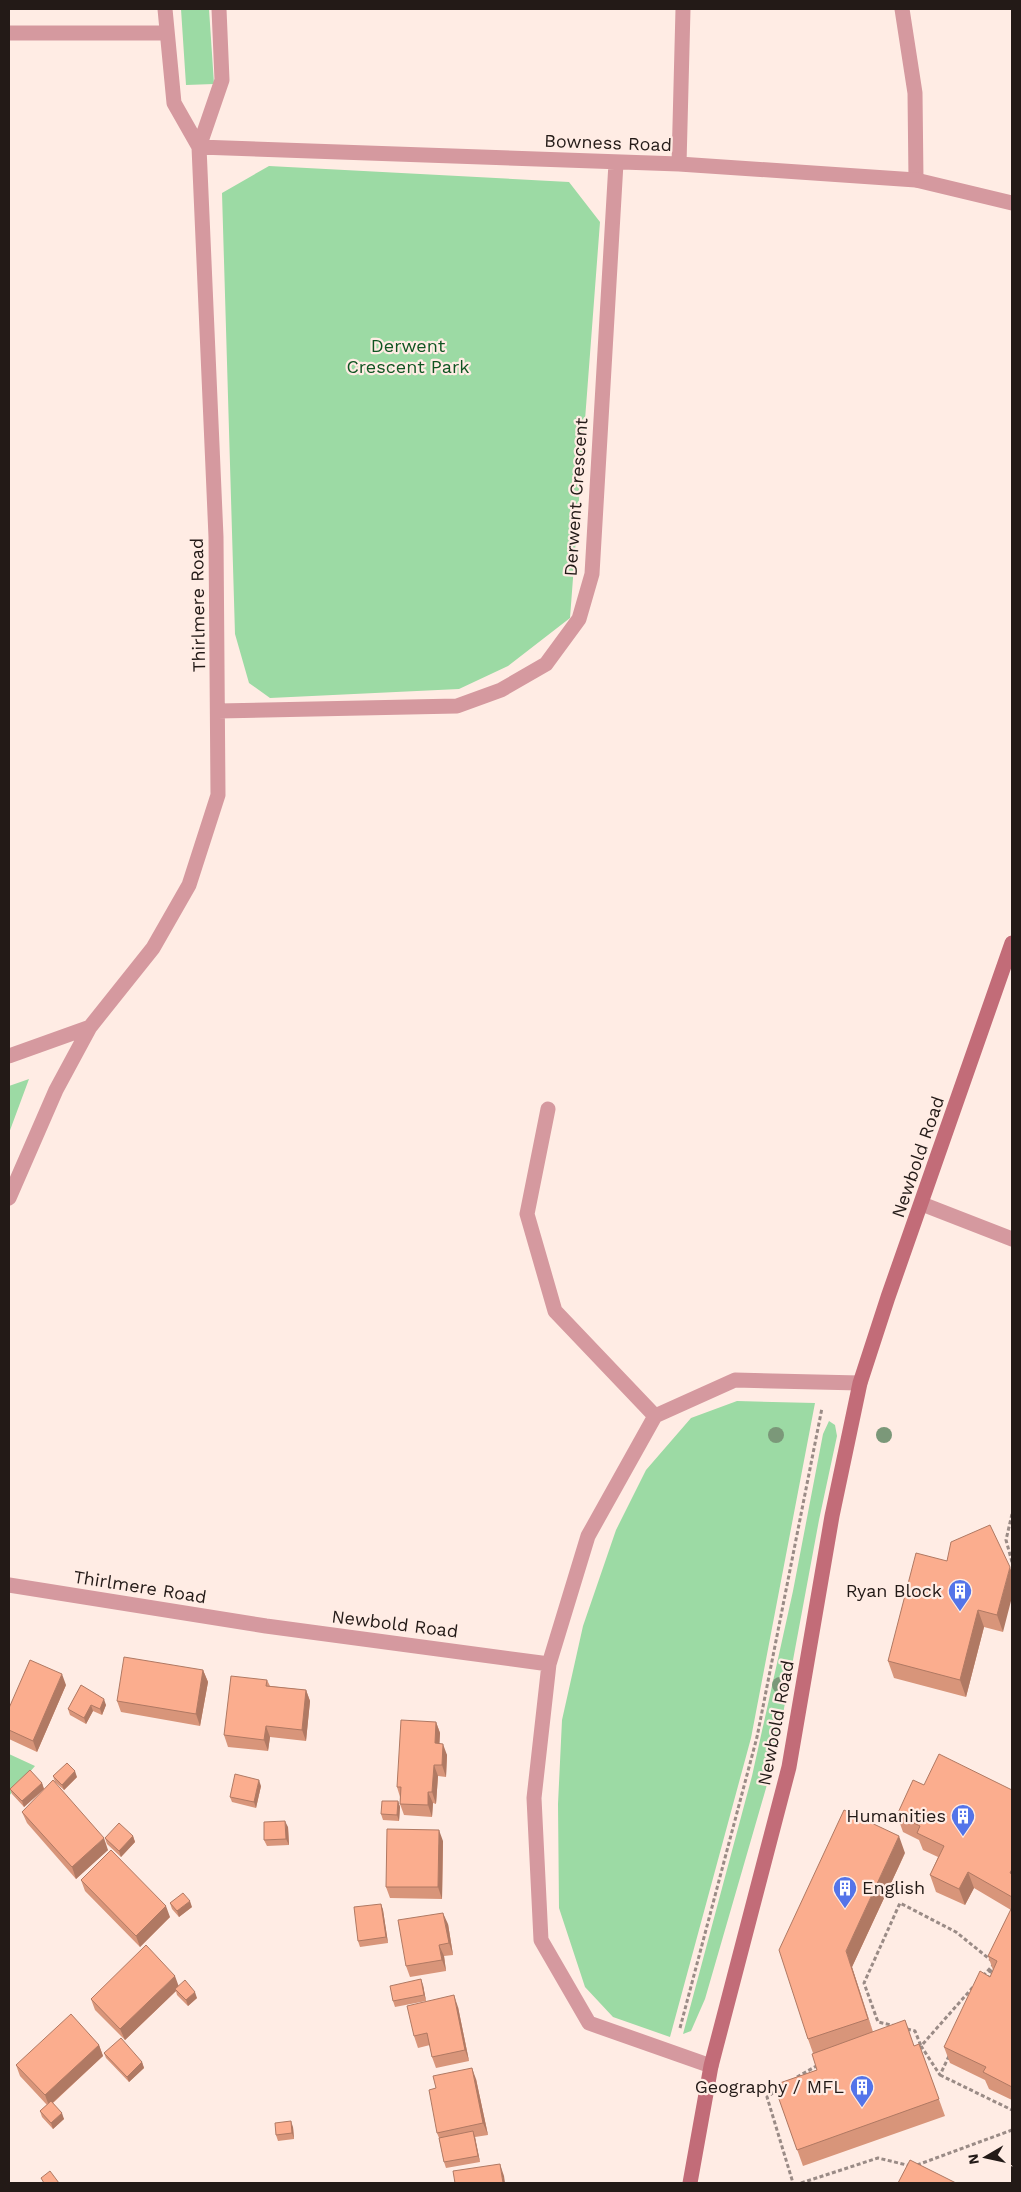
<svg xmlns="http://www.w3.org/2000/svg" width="1021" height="2192" font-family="'Work Sans',sans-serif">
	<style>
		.green { fill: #9cdaa4 }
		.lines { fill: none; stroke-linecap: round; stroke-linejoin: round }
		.path { stroke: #9a8b86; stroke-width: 3; stroke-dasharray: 4 2.5; stroke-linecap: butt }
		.service { stroke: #d5999f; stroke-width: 15 }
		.minor { stroke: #d5999f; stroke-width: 15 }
		.secondary { stroke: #c26c78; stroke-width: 15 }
		.tree { fill: #7b9879 }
		.wall { fill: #d8957a }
		.shaded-wall { fill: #b07963 }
		.building { fill: #fbad8e; stroke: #b07963 }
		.labels { text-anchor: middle; stroke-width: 4.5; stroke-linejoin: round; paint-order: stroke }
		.street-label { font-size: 18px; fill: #231a17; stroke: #ffece4 }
		.park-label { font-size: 18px; fill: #0f5421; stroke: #ffece4 }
		.poi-label { font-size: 18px; fill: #231a17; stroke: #ffece4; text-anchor: end }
	</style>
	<rect width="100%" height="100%" fill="#ffece4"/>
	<path class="green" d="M181 9H209L214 84 186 85Z
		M269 166 569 182 600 222 570 618 508 666 459 689 270 698 249 683 235 634 222 193Z
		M29 1079 9 1133V1086Z
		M737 1401 815 1403 751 1738 670 2037 613 2017 585 1987 559 1908 558 1804 562 1720 583 1626 616 1530 646 1470 691 1418Z
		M829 1421 835 1425 837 1436 819 1520 775 1757 705 1999 691 2031 683 2034 752 1776 793 1591 823 1434Z
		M9 1754 35 1766 9 1796Z"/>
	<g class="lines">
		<path class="path" d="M1012 1514 1006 1540 1012 1562
			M983 1976 994 1964
			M987 1979 994 1964
			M896 2026 878 2022 864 1983 900 1903 956 1932 992 1961
			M680 2028 757 1737 822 1408
			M907 2029 915 2031 921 2046
			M949 2056 940 2075 921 2046 974 1986
			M940 2075 1012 2110
			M797 2077 820 2064
			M779 2089 767 2097 793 2183
			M917 2165 1012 2130
			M801 2183 878 2158 911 2166"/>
		<path class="service" d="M902 9 915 93 916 180"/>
		<path class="minor" d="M219 9 222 80 199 147 679 164 916 180 1012 203
			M9 33H167
			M679 164 683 9
			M218 711 457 706 501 690 546 664 579 619 592 574 616 163
			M9 1056 90 1027
			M548 1109 527 1214 555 1311 655 1416
			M9 1198 56 1090 90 1027 153 948 189 885 218 795 216 537 199 147 174 103 165 9
			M922 1204 1012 1239
			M9 1585 266 1626 549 1664
			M711 2066 589 2023 541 1940 534 1798 549 1664 588 1536 655 1416 735 1380 860 1383"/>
		<path class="secondary" d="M690 2183 711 2066 789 1767 832 1516 860 1383 888 1297 1012 943"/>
	</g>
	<g class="tree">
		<circle cx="776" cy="1435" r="8"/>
		<circle cx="884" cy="1435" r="8"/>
		<circle cx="780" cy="1685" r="8"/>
	</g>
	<path class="wall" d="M990 1525 1003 1632 984 1627 966 1697 894 1678 888 1661 947 1561Z
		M203 1670 208 1682 200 1726 121 1712 117 1701Z
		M267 1680 270 1686 306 1690 310 1701 306 1741 270 1737 268 1751 228 1747 224 1735Z
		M66 1685 37 1752 9 1739V1708Z
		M81 1685 106 1705 102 1715 93 1711 86 1724 70 1715 68 1709Z
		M436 1722 440 1733 439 1743 447 1755 446 1777 438 1776 436 1804 433 1803 432 1817 404 1815 400 1804V1797L397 1787Z
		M53 1776 77 1777 64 1790 55 1782Z
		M42 1783 44 1789 24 1807 12 1794 10 1789Z
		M924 1785 1012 1790V2100L989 2089 985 2080 950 2063 944 2047 990 1977 993 1970 988 1956 1011 1910 974 1888 965 1905 936 1892 930 1875 938 1857 923 1850 919 1840 903 1832 897 1815Z
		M261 1786 256 1808 232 1802 230 1797Z
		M398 1801 400 1807 399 1821 383 1820 381 1814Z
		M22 1812 108 1850 76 1879 27 1823Z
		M288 1827 289 1845 267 1846 264 1840Z
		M133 1836 135 1842 121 1857 107 1844 105 1838Z
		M443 1841 442 1899 390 1898 386 1887Z
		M905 1853 852 1967 873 2032 915 2046 919 2044 945 2116 803 2166 774 2085 817 2070 813 2053 808 2039Z
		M81 1880 170 1917 140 1947 85 1891Z
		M170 1903 192 1907 179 1917 172 1909Z
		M381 1904 383 1910 388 1943 360 1947 358 1941Z
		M448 1924 453 1955 444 1956 446 1971 410 1977 406 1966Z
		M423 1985 426 2001 395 2007 393 2001Z
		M179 1986 197 1998 188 2006 177 1995 176 1991 125 2040 95 2010 91 1999Z
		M458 2007 469 2061 436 2068 432 2057 430 2045 418 2048 414 2036Z
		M99 2045 103 2056 53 2103 64 2119 53 2129 42 2117 40 2111 47 2105 20 2076 16 2065Z
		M104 2053 142 2062 144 2068 129 2082 106 2058Z
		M476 2079 488 2135 475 2137 480 2162 446 2168 444 2162 439 2138 437 2133Z
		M293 2127 294 2139 278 2141 276 2135Z"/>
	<path class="shaded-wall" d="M1010 1567 1012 1573V1597L1003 1632 997 1615Z
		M978 1610 984 1627 966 1697 960 1680Z
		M203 1670 208 1682 200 1726 196 1714Z
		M62 1674 66 1685 37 1752 33 1741Z
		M306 1690 310 1701 306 1741 302 1730Z
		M104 1699 106 1705 102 1715 100 1709Z
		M91 1705 93 1711 86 1724 84 1718Z
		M436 1722 440 1733 439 1755 435 1743Z
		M266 1726 270 1737 268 1751 264 1740Z
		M443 1744 447 1755 446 1777 442 1765Z
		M434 1765 438 1776 436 1804 432 1792Z
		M75 1771 77 1777 64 1790 62 1785Z
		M259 1780 261 1786 256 1808 254 1802Z
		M42 1783 44 1789 24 1807 22 1801Z
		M428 1792 433 1803 432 1817 428 1805Z
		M398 1801 400 1807 399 1821 397 1815Z
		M285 1821 288 1827 289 1845 286 1839Z
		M439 1830 443 1841 442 1899 438 1887Z
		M133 1836 135 1842 121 1857 119 1851Z
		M899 1836 905 1853 852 1967 874 2035 846 1951Z
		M104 1838 108 1850 76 1879 72 1867Z
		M968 1872 974 1888 965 1905 959 1889Z
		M190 1901 192 1907 179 1917 177 1911Z
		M381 1904 383 1910 388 1943 386 1937Z
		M166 1906 170 1917 140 1947 136 1936Z
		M443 1913 448 1924 453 1955 449 1943Z
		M439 1945 444 1956 446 1971 442 1960Z
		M175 1976 179 1987 175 1989 176 1991 125 2040 120 2029Z
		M421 1979 423 1985 426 2001 424 1995Z
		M195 1992 197 1998 188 2006 186 2000Z
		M454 1995 458 2007 469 2061 465 2050Z
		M99 2045 103 2056 49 2106 45 2095Z
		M142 2062 144 2068 129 2082 127 2077Z
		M472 2068 476 2079 488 2135 483 2123Z
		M62 2113 64 2119 53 2129 51 2123Z
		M291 2121 293 2127 294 2139 292 2133Z
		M473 2131 475 2137 480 2162 478 2156Z
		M500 2164 504 2176 505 2183H503Z"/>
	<path class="building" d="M990 1525 1010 1567 997 1615 978 1610 960 1680 888 1661 916 1553 947 1561 951 1542Z
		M124 1657 203 1670 196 1714 117 1701Z
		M30 1660 62 1674 33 1741 9 1730V1708Z
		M231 1676 267 1680 266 1686 306 1690 302 1730 266 1726 264 1740 224 1735Z
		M81 1685 104 1699 100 1709 91 1705 84 1718 68 1709Z
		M401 1720 436 1722 435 1743 443 1744 442 1765H434L432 1792H428V1805L400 1804 401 1787H397Z
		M939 1754 1012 1790V1869L1010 1873 1012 1874V1897L968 1872 959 1889 930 1875 944 1846 917 1833 920 1826 897 1815 913 1780 924 1785Z
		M67 1763 75 1771 62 1785 53 1776Z
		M30 1770 42 1783 22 1801 10 1789Z
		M235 1774 259 1780 254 1802 230 1797Z
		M53 1780 104 1838 72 1867 22 1812Z
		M382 1801H398L397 1815 381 1814Z
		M844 1810 899 1836 846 1951 868 2019 808 2039 779 1950Z
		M285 1821 286 1839 264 1840V1822Z
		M119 1823 133 1836 119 1851 105 1838Z
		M387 1829 439 1830 438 1887H386Z
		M111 1850 166 1906 136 1936 81 1880Z
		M183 1893 190 1901 177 1911 170 1903Z
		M381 1904 386 1937 358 1941 354 1907Z
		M1012 1907V2087L983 2072 986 2067 944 2047 980 1971 990 1977 997 1961 988 1956Z
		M443 1913 449 1943 439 1945 442 1960 406 1966 398 1920Z
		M146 1945 175 1976 120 2029 91 1999Z
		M421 1979 424 1995 393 2001 390 1986Z
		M185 1980 195 1992 186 2000 175 1989Z
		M454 1995 465 2050 432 2057 427 2033 414 2036 407 2006Z
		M71 2014 99 2045 45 2095 16 2065Z
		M905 2020 914 2046 919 2044 939 2099 797 2150 774 2085 817 2070 812 2054Z
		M121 2038 142 2062 127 2077 104 2053Z
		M472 2068 483 2123 437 2133 429 2090 436 2088 433 2076Z
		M51 2101 62 2113 51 2123 40 2111Z
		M291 2121 292 2133 276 2135 275 2123Z
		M473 2131 478 2156 444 2162 439 2138Z
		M910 2160 956 2183H898Z
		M500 2164 503 2183H455L453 2171Z
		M50 2171 59 2183H44L41 2178Z"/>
	<defs>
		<g id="building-pin" transform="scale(1.25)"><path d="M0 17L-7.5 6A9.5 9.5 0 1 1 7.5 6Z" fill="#5474e9" stroke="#ffece4"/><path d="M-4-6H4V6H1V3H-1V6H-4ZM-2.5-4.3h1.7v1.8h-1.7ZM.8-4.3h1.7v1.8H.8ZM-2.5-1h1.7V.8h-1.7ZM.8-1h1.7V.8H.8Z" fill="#fff"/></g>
	</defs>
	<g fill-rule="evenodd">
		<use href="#building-pin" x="960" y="1591"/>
		<use href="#building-pin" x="963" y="1816"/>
		<use href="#building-pin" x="845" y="1888"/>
		<use href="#building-pin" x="862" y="2087"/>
	</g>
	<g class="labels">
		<g class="street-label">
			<text transform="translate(608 143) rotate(2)" y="6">Bowness Road</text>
			<text transform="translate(576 497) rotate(-86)" y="6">Derwent Crescent</text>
			<text transform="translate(198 605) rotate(-91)" y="6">Thirlmere Road</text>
			<text transform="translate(918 1157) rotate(-71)" y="6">Newbold Road</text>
			<text transform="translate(140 1587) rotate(9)" y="6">Thirlmere Road</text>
			<text transform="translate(395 1624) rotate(7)" y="6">Newbold Road</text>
			<text transform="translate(776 1723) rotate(-79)" y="6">Newbold Road</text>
		</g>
		<g class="park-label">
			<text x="408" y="352">Derwent<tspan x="408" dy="21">Crescent Park</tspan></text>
		</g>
		<g class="poi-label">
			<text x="942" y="1597">Ryan Block</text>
			<text x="946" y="1822">Humanities</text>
			<text x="862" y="1894" text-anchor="start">English</text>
			<text x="844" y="2093">Geography / MFL</text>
		</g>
	</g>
	<rect width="1021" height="2192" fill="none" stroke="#231a17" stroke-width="20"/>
	<g transform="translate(986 2157) rotate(261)" stroke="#ffece4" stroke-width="4" paint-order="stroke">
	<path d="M0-4L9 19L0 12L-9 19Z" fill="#231a17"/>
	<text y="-8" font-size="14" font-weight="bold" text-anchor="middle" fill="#231a17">N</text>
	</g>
</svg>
